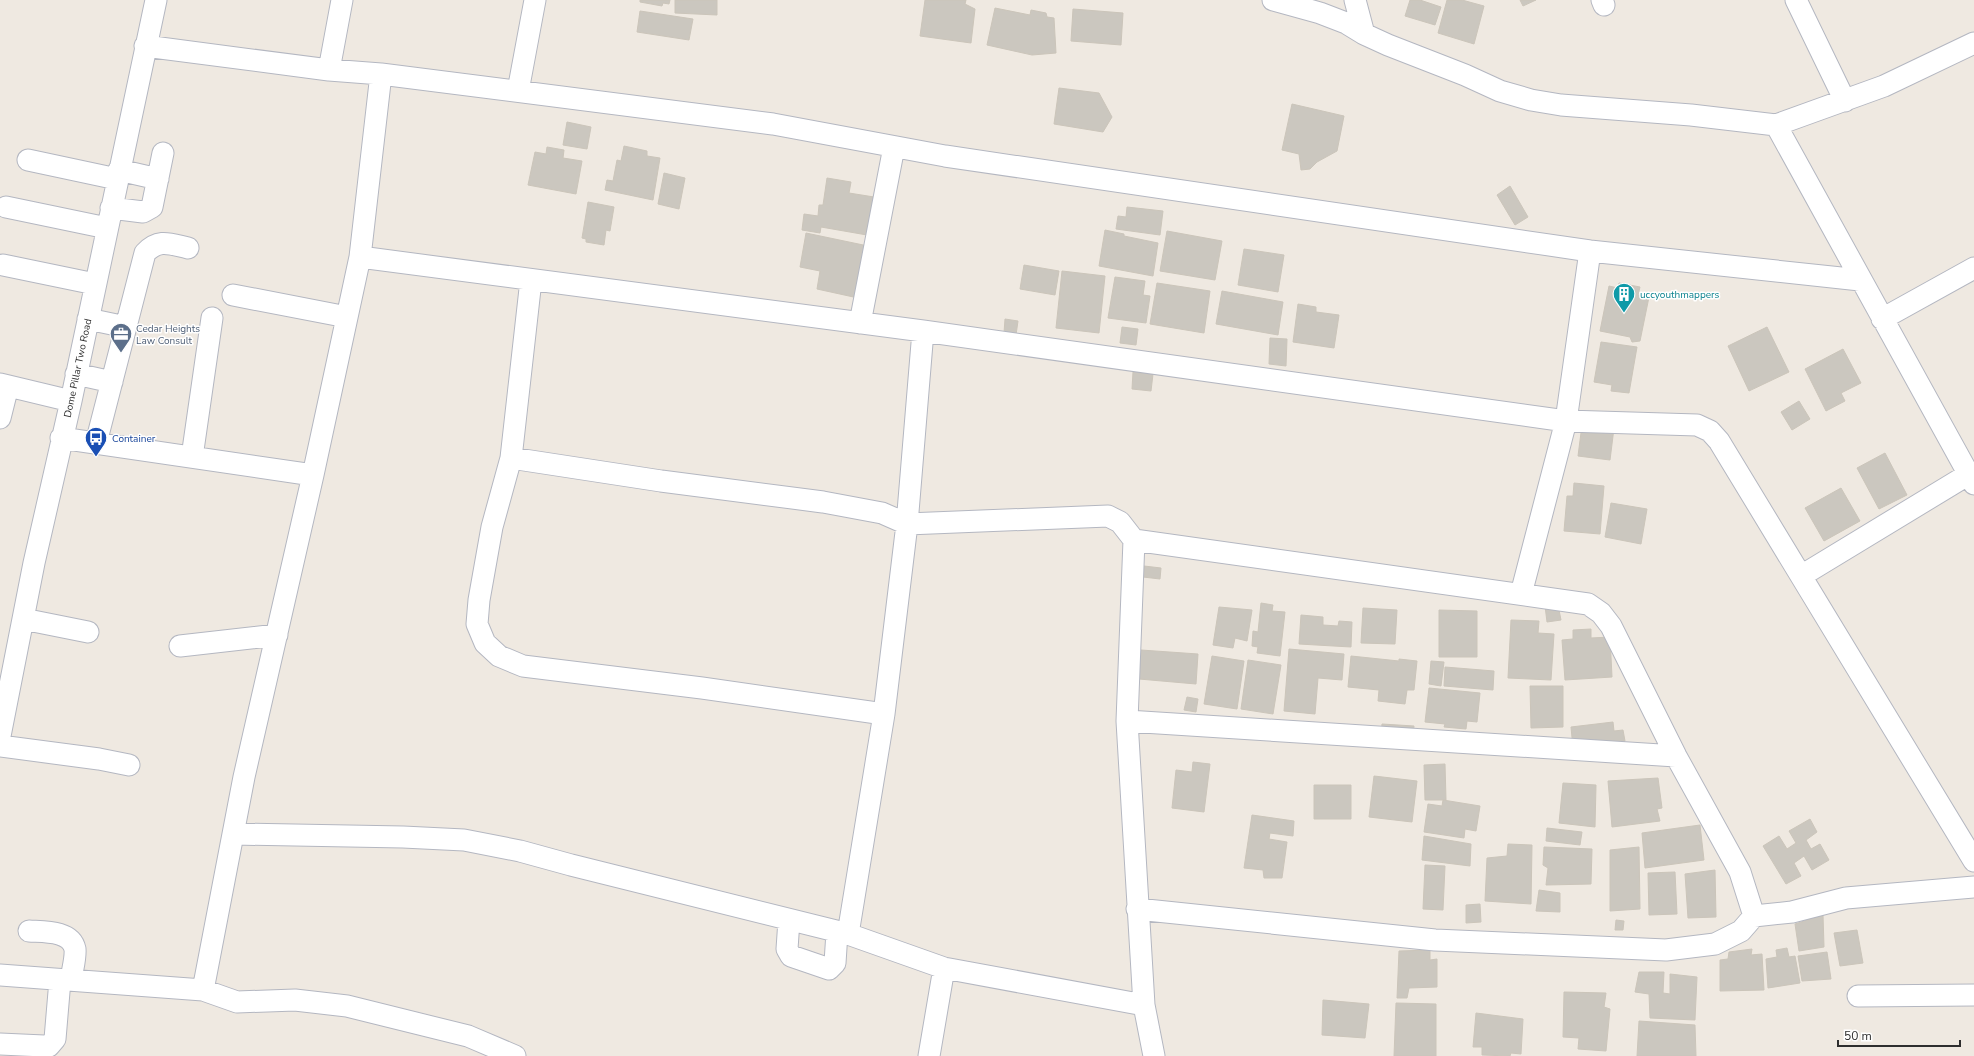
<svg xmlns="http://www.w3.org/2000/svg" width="1974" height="1056" font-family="'Nunito Sans',sans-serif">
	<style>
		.building { fill: #cbc7bf; stroke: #cbc5ba }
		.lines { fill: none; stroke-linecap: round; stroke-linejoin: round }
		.minor-casing { stroke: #b4b7c1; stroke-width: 23 }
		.minor { stroke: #fff; stroke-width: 21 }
		.labels { text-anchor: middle; stroke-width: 3; stroke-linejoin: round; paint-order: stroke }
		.culture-label { font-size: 10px; fill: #0d838f; stroke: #fff; text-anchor: start }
		.service-label { font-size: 10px; fill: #4e5e75; stroke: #fff; text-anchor: start }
		.street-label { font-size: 10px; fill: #2e2e2e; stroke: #fff }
		.transit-label { font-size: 10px; fill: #164399; stroke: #fff; text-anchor: start }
	</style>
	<rect width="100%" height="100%" fill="#efe9e1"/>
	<path class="building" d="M640 0H670L669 4 663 3 662 6 640 2Z
		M675 0H717V15L675 13Z
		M925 0H966L965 4 975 9 971 43 920 36Z
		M1410 0H1420L1441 7 1435 25 1405 16Z
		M1447 0H1462L1484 6 1474 44 1438 33Z
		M1520 0H1536L1523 6Z
		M995 8 1030 15 1031 10 1046 13 1047 17 1054 18 1056 53 1032 55 987 45Z
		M1073 9 1123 13 1121 45 1071 41Z
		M640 11 693 19 689 40 637 32Z
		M1059 88 1099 93 1112 117 1103 132 1054 124Z
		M1292 104 1344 116 1337 151 1317 162 1310 169 1301 170 1299 154 1282 150Z
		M567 122 591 127 587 149 563 145Z
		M624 146 647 151V156L660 158 653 200 605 190 607 180 613 181 617 160 621 161Z
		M547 147 564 150 563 158 582 161 576 194 528 185 535 152 546 154Z
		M664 173 685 178 679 209 658 204Z
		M827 178 851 182 849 193 874 197 867 235 821 227 820 233 802 230 804 214 818 216 819 205H823Z
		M1510 186 1528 217 1515 225 1497 195Z
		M588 202 614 207 610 231 606 230 604 245 586 242V239L582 238Z
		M1127 207 1163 211 1160 235 1116 229 1118 216 1126 217Z
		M1105 230 1124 234V236L1158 243 1153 276 1099 266Z
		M1167 231 1222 241 1215 280 1160 271Z
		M806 233 868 246 858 298 817 289 820 271 800 267Z
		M1244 249 1284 255 1278 292 1238 285Z
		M1024 265 1059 271 1055 295 1020 289Z
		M1062 271 1105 276 1099 333 1056 328Z
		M1115 277 1145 281 1143 295 1150 296 1146 323 1108 318Z
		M1157 283 1210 291 1204 333 1150 324Z
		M1619 283 1640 287 1638 295 1649 297 1640 341 1632 342 1630 337 1600 331 1609 286 1618 288Z
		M1222 291 1283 302 1278 335 1216 324Z
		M1298 304 1316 307V312L1339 315 1334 348 1293 342Z
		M1005 319 1018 321 1016 335 1004 333Z
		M1122 327 1138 329 1136 345 1120 343Z
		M1767 327 1789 372 1749 391 1728 346Z
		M1270 338 1287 339 1286 366 1269 364Z
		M1601 342 1637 347 1629 393 1611 391 1612 385 1594 382Z
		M1843 349 1861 383 1841 393 1845 401 1826 411 1805 369Z
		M1133 372 1153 374 1151 391 1132 389Z
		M1799 401 1810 419 1792 430 1781 412Z
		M1582 425 1614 428 1610 460 1578 456Z
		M1885 453 1907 495 1879 509 1857 468Z
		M1574 483 1604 486 1600 534 1564 531 1567 496H1573Z
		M1841 488 1860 521 1824 541 1805 508Z
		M1611 503 1647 509 1641 544 1605 537Z
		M1144 566 1161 568 1160 579 1143 577Z
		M1261 603 1273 605 1272 611 1285 612 1280 656 1257 653 1258 647 1252 646 1253 631 1258 632Z
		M1558 605 1561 620 1547 622 1545 606Z
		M1219 607 1252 610 1247 641 1235 638 1233 648 1213 645Z
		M1363 608 1397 610 1395 644 1361 643Z
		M1439 610 1477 611V657H1439Z
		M1301 615 1323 617V625L1338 626 1339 621 1352 622 1351 647 1299 644Z
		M1511 620 1539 621 1538 633 1554 634 1551 680 1508 678Z
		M1591 629V638L1610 637 1612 677 1565 680 1562 640 1573 639V630Z
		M1289 649 1344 654 1342 680 1318 678 1315 714 1284 711Z
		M1141 650 1198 654 1196 684 1139 679Z
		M1212 656 1244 661 1237 709 1204 704Z
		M1351 656 1399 661V659L1417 661 1414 690H1407L1405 704 1378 701 1379 690 1348 687Z
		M1248 660 1281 665 1273 714 1241 709Z
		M1431 661 1444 662 1441 686 1429 684Z
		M1445 667 1494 671 1493 690 1444 686Z
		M1530 686H1563V727L1531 728Z
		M1429 688 1480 693 1477 722 1467 721 1466 729 1444 727 1445 724 1425 722Z
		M1187 697 1198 699 1196 712 1184 710Z
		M1613 722 1614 731 1623 730 1625 741 1573 748 1571 727Z
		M1382 724 1414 726 1413 738 1381 735Z
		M1193 762 1210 764 1204 812 1172 808 1176 770 1192 772Z
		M1445 764 1446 800H1425L1424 765Z
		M1374 776 1417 781 1412 822 1369 817Z
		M1658 778 1662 808 1657 809 1660 821 1612 827 1608 781Z
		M1563 783 1596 785 1595 827 1559 823Z
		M1314 785H1351V819H1314Z
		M1443 800 1480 806 1476 831 1465 829 1464 838 1424 832 1428 804 1442 806Z
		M1252 815 1294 821 1293 836 1270 833 1269 839 1287 842 1282 878H1264L1263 870 1244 868Z
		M1810 819 1817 832 1806 840 1811 849 1820 844 1829 860 1812 870 1804 856 1794 863 1801 876 1786 884 1763 846 1779 836 1787 849 1796 843 1789 831Z
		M1700 825 1704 860 1645 868 1642 833Z
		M1547 828 1582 832 1580 845 1546 841Z
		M1424 836 1471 844 1470 866 1422 860Z
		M1508 844 1532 845 1531 904 1485 901 1487 858 1507 856Z
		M1544 847 1592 849 1591 884 1546 885 1548 868 1543 865Z
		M1639 847 1640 909 1610 911V850Z
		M1425 865 1445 866 1443 910 1423 909Z
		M1715 870 1716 917 1688 918 1685 874Z
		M1675 872 1677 914 1649 915 1648 873Z
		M1539 890 1560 893V912L1536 911Z
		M1480 904 1481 922 1466 923V905Z
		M1823 915 1824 947 1799 951 1795 924Z
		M1616 920 1624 921 1623 930H1615Z
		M1857 930 1863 963 1840 966 1834 933Z
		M1787 948 1789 957 1795 956 1800 983 1768 988 1766 959 1777 957 1776 950Z
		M1752 949 1751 955 1762 954 1764 990 1720 991V960L1728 959 1729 952Z
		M1430 950V960L1437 959V987L1409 988 1407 998H1397L1399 951Z
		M1827 952 1831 979 1802 981 1798 956Z
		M1639 972H1664L1663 993 1670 994V974L1697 977 1695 1020 1650 1018 1649 994 1635 992Z
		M1564 992 1606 993 1604 1007 1610 1009 1606 1051 1578 1049 1579 1038 1563 1037Z
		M1323 1000 1369 1004 1365 1038 1322 1035Z
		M1396 1003 1436 1004V1056H1394Z
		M1476 1013 1523 1019 1521 1054 1511 1053 1510 1056 1482 1055V1047H1473Z
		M1639 1021 1695 1025 1696 1056H1637Z"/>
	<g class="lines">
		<g class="minor-casing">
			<path id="minor" d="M1273 0 1320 13 1346 23 1364 34 1388 45 1465 75 1500 91 1531 100 1561 105 1691 115 1776 125 1884 86 1974 43
				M1355 0 1364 34
				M1602 0 1604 5
				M1796 0 1845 101
				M145 46 329 70 381 74 773 124 945 156 1590 251 1860 280
				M329 70 342 0
				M518 91 535 0
				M1776 125 1974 484
				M28 160 117 179
				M119 170 158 179
				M6 207 107 228
				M111 208 143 212 152 207 163 153
				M360 257 923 331 1566 421 1697 425 1710 431 1719 441 1974 861
				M3 265 95 284
				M531 280 511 458 492 527 479 600 477 624 485 643 499 656 523 666 702 688 884 714
				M233 295 347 317
				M88 319 126 327
				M1882 319 1974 268
				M860 323 894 147
				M76 374 112 382
				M0 384 71 401
				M0 418 8 386
				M61 438 313 475
				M96 443 145 253C159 238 170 244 188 248
				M192 457 212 318
				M511 458 661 481 823 502 882 513 907 524 1108 516 1120 522 1134 540 1588 604 1601 613 1611 626 1676 756 1740 872 1754 916 1741 931 1715 944 1666 950 1435 940 1137 909
				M1134 540 1127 721 1144 1005 1154 1056
				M1801 576 1969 474
				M1521 594 1566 421 1590 251
				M23 619 88 632
				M180 646 277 635
				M1127 721 1676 756
				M0 736 34 563 71 401 156 0
				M0 746 99 759 129 765
				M234 834 403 837 464 840 520 851 571 865 848 934 944 968 1144 1005
				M1754 916 1792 912 1846 898 1974 887
				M789 920 787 949 791 956 829 969 835 963 837 932
				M29 931C43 932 71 930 75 949 76 958 72 971 71 980
				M848 934 884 714 907 524 923 331
				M0 975 203 990 237 1002 295 1000 347 1006 468 1036 515 1056
				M203 990 244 777 313 475 360 257 381 74
				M1858 996 1974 995
				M0 1044 44 1046H49L55 1039 60 980
				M929 1056 944 968"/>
		</g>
		<use href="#minor" class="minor"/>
	</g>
	<defs>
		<g id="building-pin" transform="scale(1.15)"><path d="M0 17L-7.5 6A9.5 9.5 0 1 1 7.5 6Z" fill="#0f9aa8" stroke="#fff"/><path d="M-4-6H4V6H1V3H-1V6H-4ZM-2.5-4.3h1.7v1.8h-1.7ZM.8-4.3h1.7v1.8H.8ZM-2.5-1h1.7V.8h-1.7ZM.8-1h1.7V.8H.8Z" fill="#fff"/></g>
		<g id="office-pin" transform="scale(1.15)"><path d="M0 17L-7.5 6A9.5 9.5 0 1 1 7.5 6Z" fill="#5c6f8a" stroke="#fff"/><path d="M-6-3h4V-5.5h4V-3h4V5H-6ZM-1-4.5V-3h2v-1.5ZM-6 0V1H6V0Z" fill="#fff"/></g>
		<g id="bus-pin" transform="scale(1.15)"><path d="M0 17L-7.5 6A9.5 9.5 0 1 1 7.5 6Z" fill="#1a4fb4" stroke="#fff"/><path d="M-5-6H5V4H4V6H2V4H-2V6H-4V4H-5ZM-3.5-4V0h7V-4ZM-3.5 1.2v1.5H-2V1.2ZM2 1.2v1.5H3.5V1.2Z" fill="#fff"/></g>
	</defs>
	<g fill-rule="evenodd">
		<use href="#building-pin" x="1624" y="294"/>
		<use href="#office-pin" x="121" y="334"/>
		<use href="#bus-pin" x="96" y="438"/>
	</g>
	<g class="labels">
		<g class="culture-label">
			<text x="1640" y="298">uccyouthmappers</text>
		</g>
		<g class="service-label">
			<text x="136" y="332">Cedar Heights<tspan x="136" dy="12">Law Consult</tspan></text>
		</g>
		<g class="street-label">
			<text transform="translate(77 368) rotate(-78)" y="4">Dome Pillar Two Road</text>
		</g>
		<g class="transit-label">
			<text x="112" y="442">Container</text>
		</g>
	</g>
	<path d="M1838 1040v6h122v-6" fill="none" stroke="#2e2e2e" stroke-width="2"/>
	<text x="1844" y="1040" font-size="12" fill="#2e2e2e" stroke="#ffffff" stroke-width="3" paint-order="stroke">50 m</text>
</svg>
